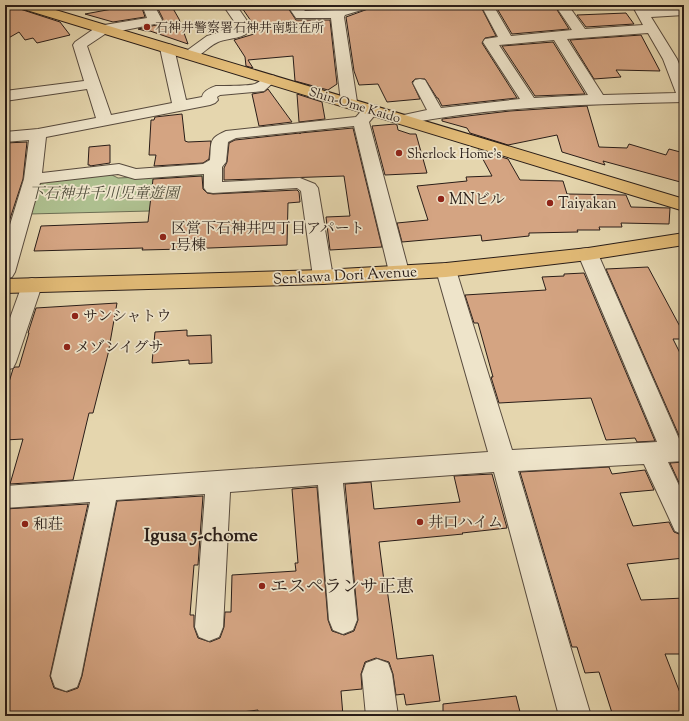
<svg xmlns="http://www.w3.org/2000/svg" width="689" height="721" font-family="'Sorts Mill Goudy','Noto Serif JP',serif">
	<style>
		.green { fill: #aebf8f; stroke: #6c6e54 }
		.building { fill: #d4a482; stroke: #291d18 }
		.lines { fill: none; stroke-linecap: round; stroke-linejoin: round }
		.minor-casing { stroke: #584b3e; stroke-width: 2 }
		.major-casing { stroke: #291d18; stroke-width: 2 }
		.minor { fill: #eee4ca; fill-rule: evenodd }
		.major { fill: #e2bb77; fill-rule: evenodd }
		.poi-dot { fill: #8f2418; stroke: #eee4ca; stroke-width: 1.5 }
		.labels { text-anchor: middle; stroke-width: 3.5; stroke-linejoin: round; paint-order: stroke }
		.far-poi-label { font-size: 13px; fill: #291d18; stroke: #eee4ca; text-anchor: start }
		.far-street-label { font-size: 13px; fill: #291d18; stroke: #eee4ca }
		.park-label { font-size: 15px; font-style: italic; fill: #514e3c; stroke: #eee4ca }
		.poi-label { font-size: 15px; fill: #291d18; stroke: #eee4ca; text-anchor: start }
		.street-label { font-size: 15px; fill: #291d18; stroke: #eee4ca }
		.near-poi-label { font-size: 18px; fill: #291d18; stroke: #eee4ca; text-anchor: start }
		.near-neighbourhood-label { font-size: 19px; font-weight: bold; fill: #291d18; stroke: #eee4ca }
	</style>
	<rect width="100%" height="100%" fill="#e5d6ae"/>
	<filter id="stains"><feTurbulence type="fractalNoise" baseFrequency=".005" numOctaves="4"/><feColorMatrix values="0 0 0 0 .2 0 0 0 0 .09 0 0 0 0 .02 0 0 0 .5 -.17"/></filter>
	<radialGradient id="worn" r=".72"><stop offset=".6" stop-color="#630" stop-opacity="0"/><stop offset="1" stop-color="#630" stop-opacity=".3"/></radialGradient>
	<path class="green" d="M108 173 118 178 205 174 203 191 150 211 29 214 38 182Z"/>
	<path class="building" d="M5 5H18L20 9 60 22 70 35 37 43 33 38 25 40 19 32 5 40Z
		M134 5H141L145 17 113 22 85 14Z
		M156 5H171L179 19 188 44 150 31H146L138 29 161 24 163 19Z
		M240 5H286L296 20H330L337 84 328 90 295 81 293 56 248 60 253 68 246 66 245 57 234 40 254 34 252 32 260 30 251 21Z
		M302 5H345L335 9H306Z
		M370 5H480L496 36 485 38 482 43 517 98 442 106 438 98H437L425 79H415L412 82 420 99 387 102 378 84 359 85 354 71 346 17 368 9Z
		M495 5H554L569 29 512 34Z
		M626 13 634 24 586 27 577 15Z
		M641 35 660 71 616 70 621 77 594 79 570 40Z
		M553 42 585 94 535 96 502 46Z
		M268 89 292 122 259 126 252 94 264 92Z
		M297 94 322 102 325 119 299 122Z
		M587 106 599 147 627 148 629 144 666 155 669 149 684 153V183L603 161 605 165 562 152 557 135 508 145 470 133 467 128 442 121V119L510 111Z
		M182 114 185 141 188 142 211 141 209 159 203 163 154 166 156 155H149L151 120H154L155 117Z
		M395 124 397 125 398 130 410 134H416L427 173 385 175 372 126Z
		M353 128 382 247 330 250 326 217 350 216 344 176 224 180V168L227 162 229 143 235 140 300 133V134V133Z
		M27 142 23 179 5 234V143Z
		M110 145V163L90 166V165H88L89 147Z
		M478 150 508 159 520 180 563 181 567 194 626 195 631 207 670 208 669 224 621 223 622 227H599L600 230H577L578 232 529 233V236L482 241 481 235 402 242 397 223 428 220 417 186 467 181 466 177 492 176Z
		M202 176 203 189 207 193 213 194 297 190 299 192 300 202 288 203 287 245 184 249 142 250 143 248 34 251 41 226 148 222 153 179Z
		M648 267 684 334V339H673L684 361V440H681L606 269Z
		M584 273 655 441 637 442 635 438 606 440 591 398 499 403 491 377H493L478 323H474L465 295 546 290 542 277 564 276V274Z
		M117 303 108 354 93 413H89L73 480 10 484 23 439 5 440V395L13 369 15 367H19L29 333H28L36 308Z
		M187 330V336L211 335 212 363 189 364V360L152 363 155 332Z
		M684 462V486L681 487 670 463Z
		M609 467 612 474 645 470 654 490 620 493 633 526 669 522 674 532 684 536V558L627 564 641 600 684 598V654H665L684 703V716H613L599 672 585 673 577 647H572L520 472Z
		M492 474 507 528 462 533 463 534 379 542 385 589H387L397 659 433 655 440 701 406 705 404 694 396 695 393 674 389 662 376 658 365 662 361 674 362 689 341 691 343 716H258V710L210 716H5V509L88 504 50 676 54 688 67 692 78 688 82 676 117 501 203 496 198 565H194L190 615H194V627L198 638 210 642 220 638 224 627 225 612H231L232 575 296 571 295 563H298L292 489 317 487 328 620 332 631 344 635 354 631 358 620 345 484 371 482 374 509 460 502 454 476Z
		M516 696 521 716H443V704Z"/>
	<g class="lines">
		<g class="minor-casing">
			<path id="minor" d="M142 5H154L162 20 160 23 105 34 87 46 111 115 172 103 160 48 162 45 167 44 172 45 174 48 186 100 202 97C203 91 210 88 216 86 225 86 249 86 255 84 264 80 265 73 275 76L277 79 264 91 220 95 217 97 218 100 215 103 210 105 46 137 42 173 119 164 136 169 203 164 210 160C212 141 208 139 226 131L356 117C363 109 367 103 378 106L380 109 369 122 409 272 406 277 399 279 392 277 389 272 354 126 236 138 228 142 226 162 222 167V182L300 178 315 184 318 188 333 277 330 282 323 284 316 282 313 277 301 191 297 188 213 193 207 192 204 188V174L135 179 118 174 40 183 15 272 12 277 5 279V241L24 179 29 140 5 142V132L38 129 96 118 87 89 5 101V91L84 81 73 45 75 42 98 26 147 18Z
				M223 5H236L252 28C244 40 230 37 218 42 206 47 199 61 185 58L183 55 185 52 207 36 238 27Z
				M287 5H300L305 11 335 10 349 5H369L368 8 345 15 344 17 357 102 354 105 349 107 344 105 341 102 331 18H296Z
				M481 5H493L511 36 572 30 555 5H568L585 29 643 25 632 5H644L647 9 684 7V15L651 17 677 59 684 76V102C590 104 498 106 405 124L399 122 397 119 399 116 427 110 413 83 415 80 420 79 425 80 441 108 520 99 483 42 485 39 498 37ZM648 33 663 59 676 93 603 95 567 39ZM554 40 588 95 534 98 499 45Z
				M588 248 595 249 598 254 680 441H684V461L668 462 684 496V535L675 531 644 464 518 471 591 716H559L494 472 343 483 357 620 353 630 343 634 333 630 329 620 318 485 230 492 223 627 219 637 209 641 199 637 195 627 205 494 116 500 81 676 77 687 66 691 55 687 51 676 90 502 5 508V486L488 452 436 270 439 265 446 263 453 265 456 270 512 450 657 442 578 254 581 249Z
				M32 278 39 280 42 285 16 362 13 368 5 370V332L22 285 25 280Z
				M377 659 388 663 392 674 398 716H366L362 674 366 663Z"/>
		</g>
		<g class="major-casing">
			<path id="major" d="M19 5H39L684 199V211L20 8Z
				M684 233V245L588 260 446 277 323 284 5 293V279L323 270 446 263 588 248Z"/>
		</g>
		<use href="#minor" class="minor"/>
		<use href="#major" class="major"/>
	</g>
	<g class="poi-dot">
		<circle cx="147" cy="27" r="4"/>
		<circle cx="399" cy="153" r="4"/>
		<circle cx="441" cy="199" r="4"/>
		<circle cx="550" cy="203" r="4"/>
		<circle cx="163" cy="237" r="4"/>
		<circle cx="75" cy="316" r="4"/>
		<circle cx="67" cy="347" r="4"/>
		<circle cx="420" cy="522" r="4"/>
		<circle cx="25" cy="524" r="4"/>
		<circle cx="262" cy="586" r="4"/>
	</g>
	<g class="labels">
		<g class="far-poi-label">
			<text x="155" y="32">石神井警察署石神井南駐在所</text>
			<text x="407" y="158">Sherlock Home's</text>
		</g>
		<g class="far-street-label">
			<text transform="translate(355 104) rotate(17)" y="5">Shin-Ome Kaido</text>
		</g>
		<g class="park-label">
			<text x="104" y="198">下石神井千川児童遊園</text>
		</g>
		<g class="poi-label">
			<text x="449" y="204">MNビル</text>
			<text x="558" y="208">Taiyakan</text>
			<text x="171" y="233">区営下石神井四丁目アパート<tspan x="171" dy="17">1号棟</tspan></text>
			<text x="83" y="321">サンシャトウ</text>
			<text x="75" y="352">メゾンイグサ</text>
			<text x="428" y="527">井口ハイム</text>
			<text x="33" y="529">和荘</text>
		</g>
		<g class="street-label">
			<text transform="translate(345 275) rotate(-3)" y="5">Senkawa Dori Avenue</text>
		</g>
		<g class="near-poi-label">
			<text x="270" y="592">エスペランサ正恵</text>
		</g>
		<g class="near-neighbourhood-label">
			<text x="201" y="541">Igusa 5-chome</text>
		</g>
	</g>
	<rect width="689" height="721" fill="none" stroke="#e5d6ae" stroke-width="20"/>
	<rect x="6" y="6" width="677" height="709" fill="none" stroke="#291d18" stroke-width="2"/>
	<rect x="10" y="10" width="669" height="701" fill="none" stroke="#291d18"/>
	<rect width="100%" height="100%" filter="url(#stains)"/>
	<rect width="100%" height="100%" fill="url(#worn)"/>
</svg>
